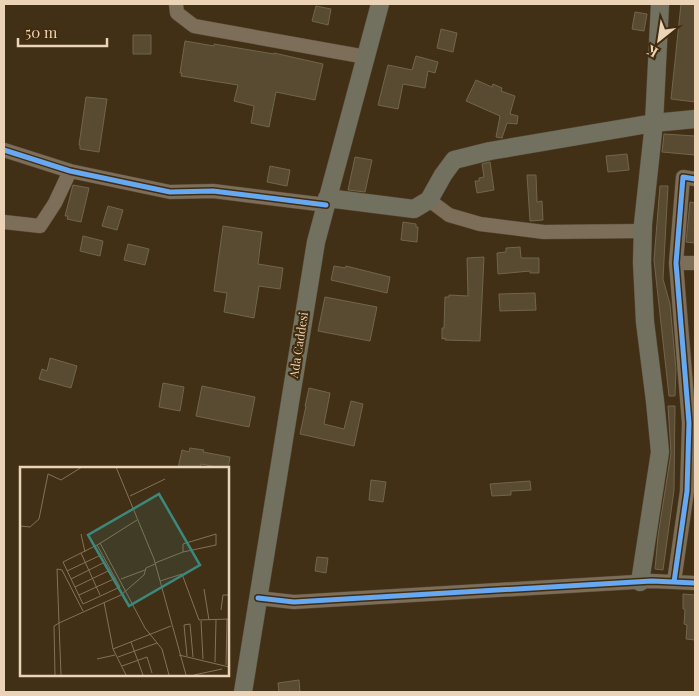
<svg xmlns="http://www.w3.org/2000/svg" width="699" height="696" font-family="'Playfair Display',serif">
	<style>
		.building { fill: #584b32; stroke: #71654c }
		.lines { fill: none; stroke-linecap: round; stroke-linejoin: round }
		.minor-casing { stroke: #594a37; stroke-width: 15 }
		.major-casing { stroke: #594a37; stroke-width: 19 }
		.minor { stroke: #7d6e5a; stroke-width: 14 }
		.major { stroke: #727160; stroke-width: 18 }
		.cycleway-casing { stroke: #422c0e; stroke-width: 8 }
		.cycleway { stroke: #66a8f1; stroke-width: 5 }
		.labels { text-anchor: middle; stroke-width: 4.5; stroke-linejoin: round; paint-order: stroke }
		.street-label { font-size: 12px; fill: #ebd3b8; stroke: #422c0e }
		.inset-road { fill: none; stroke: #857157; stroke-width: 1 }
		.view { fill: #3b897d; fill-opacity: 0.15; stroke: #3b897d; stroke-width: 2.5 }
		.inset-edge { fill: none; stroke: #ebd3b8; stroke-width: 2.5 }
	</style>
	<rect width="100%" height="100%" fill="#413016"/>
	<path class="building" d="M681 4H695V102L671 99Z
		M316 6 331 9 328 25 312 21Z
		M635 12 647 14 644 31 632 29Z
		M441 29 457 33 453 52 437 48Z
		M133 35H151V54H133Z
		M185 41 214 46V44L274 54V53L323 64 315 100 276 92 269 127 251 123 254 106 234 101 238 85 181 76 182 73H180Z
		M416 56 438 62 435 73 428 71 425 88 403 84 398 109 378 105 388 65 412 70Z
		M476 80 492 87 493 84 502 88 501 91 515 96 510 114 518 116 517 124 507 123 502 138 496 137 500 116 466 101Z
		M86 97 107 99 99 152 80 149V145H79Z
		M664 134 695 136V155L662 152Z
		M627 154 629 170 608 172 606 156Z
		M355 157 372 160 365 192 348 190Z
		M490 162 494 190 477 193 475 181H479V178L484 177 482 164Z
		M270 166 290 170 287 186 267 182Z
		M527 175H536L537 202 542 201 543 220 530 221Z
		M73 185 89 188 81 222 67 219 68 216H65Z
		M660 186H668L663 279 670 304 676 369 675 396H669L654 260Z
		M690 202 695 203V243L686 242Z
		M108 206 123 210 117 230 102 226Z
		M403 222 416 224V227H418L417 242 401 240Z
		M223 226 262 232 258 264 283 268 280 289 259 286 254 318 224 312 227 293 214 291Z
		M83 236 103 241 100 256 80 251Z
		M128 244 149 249 145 265 124 260Z
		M520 247 521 258H539V273H530V271L498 274 497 253 506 252V248Z
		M484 257 480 341 445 340V338L442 339V328H444L445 297H449V295L468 296 467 258Z
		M334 266 345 268 346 266 390 277 387 293 331 280Z
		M535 293 536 310 500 311 499 294Z
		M325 297 377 307 370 341 318 331Z
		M50 358 77 366 71 388 39 379 42 369 47 371Z
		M163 383 184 387 180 411 159 407Z
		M202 386 255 397 249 427 196 416Z
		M309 388 330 393 324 424 344 429 351 401 363 404 354 446 300 434 306 406H305Z
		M668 406H675L674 490 663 570 655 569 658 536 671 453Z
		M190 448 204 450 203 452 230 457 228 469 201 464 200 468H178L182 450 189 452Z
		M371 480 386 482 383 502 369 500Z
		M530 481 531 490 511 491V495L492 496 490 484Z
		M317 557 328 558 326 573 315 571Z
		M683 594 695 595V640L686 639 687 625 684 624 685 609H683Z
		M299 680 300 692H279L278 683Z"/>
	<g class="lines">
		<g class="minor-casing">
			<path id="minor" d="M176 4 177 13 194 26 366 57
				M4 150 70 171 170 192 213 191 326 205
				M429 200 449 215 480 224 544 232 643 231
				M4 222 40 226 55 203 70 171
				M676 263H695
				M674 582 687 491 689 423 676 263 683 177 695 179
				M258 598 294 602 652 581 695 583"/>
		</g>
		<g class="major-casing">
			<path id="major" d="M327 198 414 209 429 200 443 175 454 160 490 151 654 123 695 119
				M640 582 660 452 655 401 645 322 642 263 643 224 654 123 660 4
				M243 692 316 242 380 4"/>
		</g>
		<use href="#minor" class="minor"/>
		<use href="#major" class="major"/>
		<g class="cycleway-casing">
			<path id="cycleway" d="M4 150 70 171 170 192 213 191 326 205
				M674 582 687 491 689 423 676 263 683 177 695 179
				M258 598 294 602 652 581 695 583"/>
		</g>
		<use href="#cycleway" class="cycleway"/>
	</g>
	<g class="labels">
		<g class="street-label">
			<text transform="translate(299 345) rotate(-81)" y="4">Ada Caddesi</text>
		</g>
	</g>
	<g transform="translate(20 467)">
		<rect width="209" height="209" fill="#413016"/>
		<path class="inset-road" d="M96 0 134 92 166 208M110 29 145 12M0 59 10 60 19 52 28 7 41 13 62 0M61 67 65 85M80 76 125 161 142 182 149 208M77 78 100 120 63 137 43 95 79 77 117 53M61 86 80 128M135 96 163 85 196 78V67L163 77V85M47 104 81 88M51 112 85 95M101 112 125 103M140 114 162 107 179 153 209 152M55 120 90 103M184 122 189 153M59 128 96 111M84 135 93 182 106 208M201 143 203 128H209M181 154 183 192M111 175 123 208M93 182 151 159M159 188 209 200M167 189 164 158 170 157 173 190M98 190 137 176M77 192 95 188M195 195 196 153M206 198 207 152M102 199 127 190 132 206M35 208 34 159 39 156 37 102 42 103 63 144M41 208 39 156 101 128 124 108 126 101 135 97M174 208 202 202"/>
		<path class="view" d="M139 27 180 98 109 139 68 68Z"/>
		<rect width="209" height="209" class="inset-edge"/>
	</g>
	<rect width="699" height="696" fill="none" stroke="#ebd3b8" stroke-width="10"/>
	<g transform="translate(659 40) rotate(210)" stroke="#422c0e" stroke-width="4" paint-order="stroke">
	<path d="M0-4L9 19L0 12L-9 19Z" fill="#ebd3b8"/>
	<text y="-8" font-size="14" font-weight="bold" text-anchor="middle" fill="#ebd3b8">K</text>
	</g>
	<path d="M18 38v8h89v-8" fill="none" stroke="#ebd3b8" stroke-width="2.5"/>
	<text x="25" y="38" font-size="15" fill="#ebd3b8" stroke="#422c0e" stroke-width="4" paint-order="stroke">50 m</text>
</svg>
